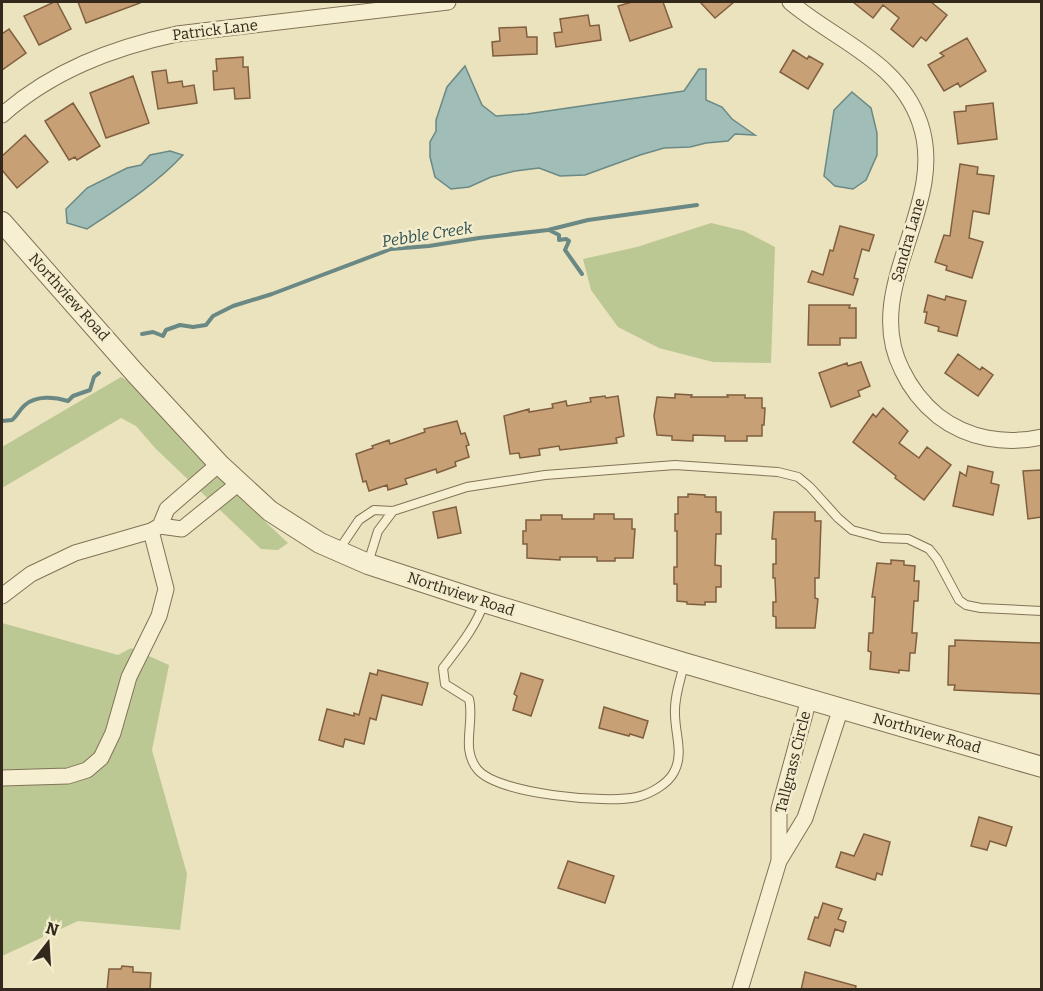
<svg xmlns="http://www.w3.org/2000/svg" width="1043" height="991" font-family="Bitter,serif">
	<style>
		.green { fill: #bcc893 }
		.water { fill: #a1bdb7; stroke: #6a8985; stroke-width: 1.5 }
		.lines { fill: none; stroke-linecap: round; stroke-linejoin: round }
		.stream { stroke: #6a8985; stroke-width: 4 }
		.building { fill: #c7a076; stroke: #805f3f; stroke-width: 1.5 }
		.service-casing { stroke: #827358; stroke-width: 10 }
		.minor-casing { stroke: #827358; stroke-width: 17 }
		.tertiary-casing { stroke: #827358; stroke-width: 22 }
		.service { stroke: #f6efd1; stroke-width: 8 }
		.minor { stroke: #f6efd1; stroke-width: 15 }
		.tertiary { stroke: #f6efd1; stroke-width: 20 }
		.labels { text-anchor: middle; stroke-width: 5; stroke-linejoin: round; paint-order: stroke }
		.street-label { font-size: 15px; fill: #32291c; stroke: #f3eccd }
		.water-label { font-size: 16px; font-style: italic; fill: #2c5051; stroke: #f3eccd }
	</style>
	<rect width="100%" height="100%" fill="#ebe2be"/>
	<path class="green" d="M711 223 744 231 775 247 771 363 713 362 659 348 618 327 591 290 583 259 637 247Z
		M121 377 138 387 190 449 242 500 288 543 278 550 261 549 156 449 136 426 121 418 2 488V447Z
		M2 623 118 655 131 648 169 665 152 750 187 874 180 930 78 921 2 956Z"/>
	<path class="water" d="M465 66 482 105 496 116 527 114 684 91 699 69H706V100L722 107 732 119 755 135 735 134 728 141 706 143 690 147 664 148 640 155 585 175 560 176 539 168 515 171 491 177 469 187 451 189 435 177 430 157V142L436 131V120L447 87Z
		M852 92 871 108 877 133V155L866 180 853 189 835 186 824 176 834 110Z
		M170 151 183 155C155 185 120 207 87 229L67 223 66 209 87 188 127 168 141 165 150 155Z"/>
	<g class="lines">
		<path class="stream" d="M549 230 559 235V240L566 239 569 241 565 250 582 274
			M142 334 153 332 163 336 166 330 180 325 193 327 206 325 213 316 233 306 272 294 391 249 429 246 479 238 548 230 588 220 697 205
			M2 421 12 420C17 416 20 409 25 405 36 395 55 397 68 401L73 396 90 390 94 377 99 373"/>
	</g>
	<path class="building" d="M54 2H57L71 29 39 45 24 16Z
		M78 2H140V3L86 23Z
		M632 2H663L672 27 630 41 618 6Z
		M700 2H734L715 18Z
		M853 2H931L947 15 926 41 921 37 913 47 891 29 899 18 883 5 873 18Z
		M588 15 590 26 599 25 601 40 556 47 554 33 562 32 560 19Z
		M526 27 527 37H537V54L493 56 492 42 500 41 499 28Z
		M9 29 26 53 2 70V34Z
		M967 38 986 71 960 87 958 83 944 91 928 65 944 56 940 53Z
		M793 50 807 59 809 56 823 64 808 89 780 72Z
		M243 57V67H248L250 98 235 99 234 88 214 90 213 71H217L216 59Z
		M166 70 168 83 182 81 183 87 194 85 197 103 158 109 152 72Z
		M133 76 149 123 106 138 90 93Z
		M73 103 100 146 77 160 75 157 69 160 45 121Z
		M993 103 997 139 958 144 954 112 966 111V106Z
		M25 135 48 162 17 188 2 170V156Z
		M960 164 978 167 977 174 994 176 989 214 973 211 969 238 983 242 972 278 946 270 947 266 935 262 944 235 950 236Z
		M840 226 874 235 869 251 862 249 854 278 858 279 853 295 808 282 812 271 823 275 830 250 833 251Z
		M928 295 945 300 946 296 966 301 957 336 938 331 939 327 925 323 927 312H924Z
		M809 305H850L849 308H856V338H840V345H808Z
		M958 354 980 370 982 367 993 375 978 396 945 373Z
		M861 362 870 386 858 391 860 396 831 407 819 373 847 363 848 366Z
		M675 394 692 395 691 397H728L727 395H745V398H762V408H765L764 425H762V436H747V441H725V436L693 435V441L672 440V436L657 435 654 416 657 397 675 398Z
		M605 396 606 398 618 396 624 436 616 438 617 443 560 450 559 446 539 449 540 455 520 458 519 453 510 454 504 416 529 409V412L553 408 552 404 566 401 567 406 591 402 590 398Z
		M883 408 908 431 899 443 919 458 927 447 951 465 924 500 895 478 896 476 853 442 873 414 876 417Z
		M457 421 461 434 465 433 469 445 466 446 469 457 455 462 456 466 437 473 436 469 405 479 407 484 388 490 387 485 369 491 366 481 363 482 356 454 373 448 372 446 389 440 390 444 425 432 424 429Z
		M968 466 993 472 991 483 999 485 993 515 953 506 960 472 966 476Z
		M1041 470V517L1028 519 1023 471Z
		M688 494 705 495V497H716V512H721V534H716L715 565 721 566V587H716V602H705V605L687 604V602L677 601V584H674V567H677V531H675V514H678V497H688Z
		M456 507 461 533 438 538 433 512Z
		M774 512H815V521H821L819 578H815V598L818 599 815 628H776V617L773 616V602H776L775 578H773V564H776V539H772Z
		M594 514H614V519H632V529H635L633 558H615V561H597V557H560V560L527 558V544H523V531H526V520H541V515H562V519H594Z
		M891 560 904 561V565L915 566 914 581H919L918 601H914L912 633H917L915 653H910L909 671 899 670V673L870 669 871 652 868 651 869 633H873L875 597H872L877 563 891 564Z
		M955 640 1041 643V694L954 690 955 685H948L949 646H955Z
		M378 670 428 683 422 705 382 695 376 720 370 718 364 744 345 739 343 747 319 740 327 709 354 716V713L359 715 370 673 377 675Z
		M521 673 543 680 531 716 513 710 517 696 514 694Z
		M604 707 648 721 643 738 630 734 629 736 599 728Z
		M979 817 1012 827 1006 846 990 841 987 850 971 846Z
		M864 834 890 842 882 875 877 873 875 880 836 867 841 852 854 856Z
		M568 861 614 876 605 903 558 888Z
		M823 903 842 909 838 919 846 922 843 932 835 929 830 946 808 939 815 917 818 918Z
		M122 966 133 967V972L151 973 150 990H107L109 969H121Z
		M805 972 856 986 855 990H801Z"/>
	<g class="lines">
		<g class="service-casing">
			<path id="service" d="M338 551 359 520 374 510 393 511 467 487 545 475 675 465 778 472 798 477 810 487 838 518 852 530 882 538 908 539 929 549 937 559 959 600 966 605 981 608 1042 611
				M368 563 378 531 393 511
				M484 603C475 628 459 647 443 668L445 684 469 699C475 723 460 749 478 770 499 794 606 804 637 797 650 794 668 784 674 772 684 754 675 734 675 714 674 698 680 681 684 665"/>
		</g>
		<g class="minor-casing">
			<path id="minor" d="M790 2C836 41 899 61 920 123 949 206 860 288 902 370 911 389 922 403 938 416 968 439 1005 445 1042 437
				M2 115C52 71 112 48 177 34L448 2
				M219 464 167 509 160 526 182 529 239 483
				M2 596 31 574 75 553 151 531 160 526
				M2 778 68 776 87 770 101 758 113 733 129 677 159 616 166 589 151 531
				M779 861V809L809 699
				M740 990 779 861 805 818 841 708"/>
		</g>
		<g class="tertiary-casing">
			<path id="tertiary" d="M2 222 135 373 219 464 270 511 320 543 368 564 484 602 684 663 1042 767"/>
		</g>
		<use href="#service" class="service"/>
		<use href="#minor" class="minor"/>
		<use href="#tertiary" class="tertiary"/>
	</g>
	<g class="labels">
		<g class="street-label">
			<text transform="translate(215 30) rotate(-7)" y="5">Patrick Lane</text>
			<text transform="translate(908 240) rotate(-74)" y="5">Sandra Lane</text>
			<text transform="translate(69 297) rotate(48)" y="5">Northview Road</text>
			<text transform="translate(461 594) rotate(18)" y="5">Northview Road</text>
			<text transform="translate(927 733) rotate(16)" y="5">Northview Road</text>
			<text transform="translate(793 762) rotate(-76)" y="5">Tallgrass Circle</text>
		</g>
		<g class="water-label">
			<text transform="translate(427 234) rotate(-9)" y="6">Pebble Creek</text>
		</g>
	</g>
	<rect width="1043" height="991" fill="none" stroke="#32291c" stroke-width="6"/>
	<g transform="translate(48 943) rotate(17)" stroke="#f3eccd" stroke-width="4.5" paint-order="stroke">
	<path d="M0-4.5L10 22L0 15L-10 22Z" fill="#32291c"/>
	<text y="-9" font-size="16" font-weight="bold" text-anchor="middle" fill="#32291c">N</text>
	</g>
</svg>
